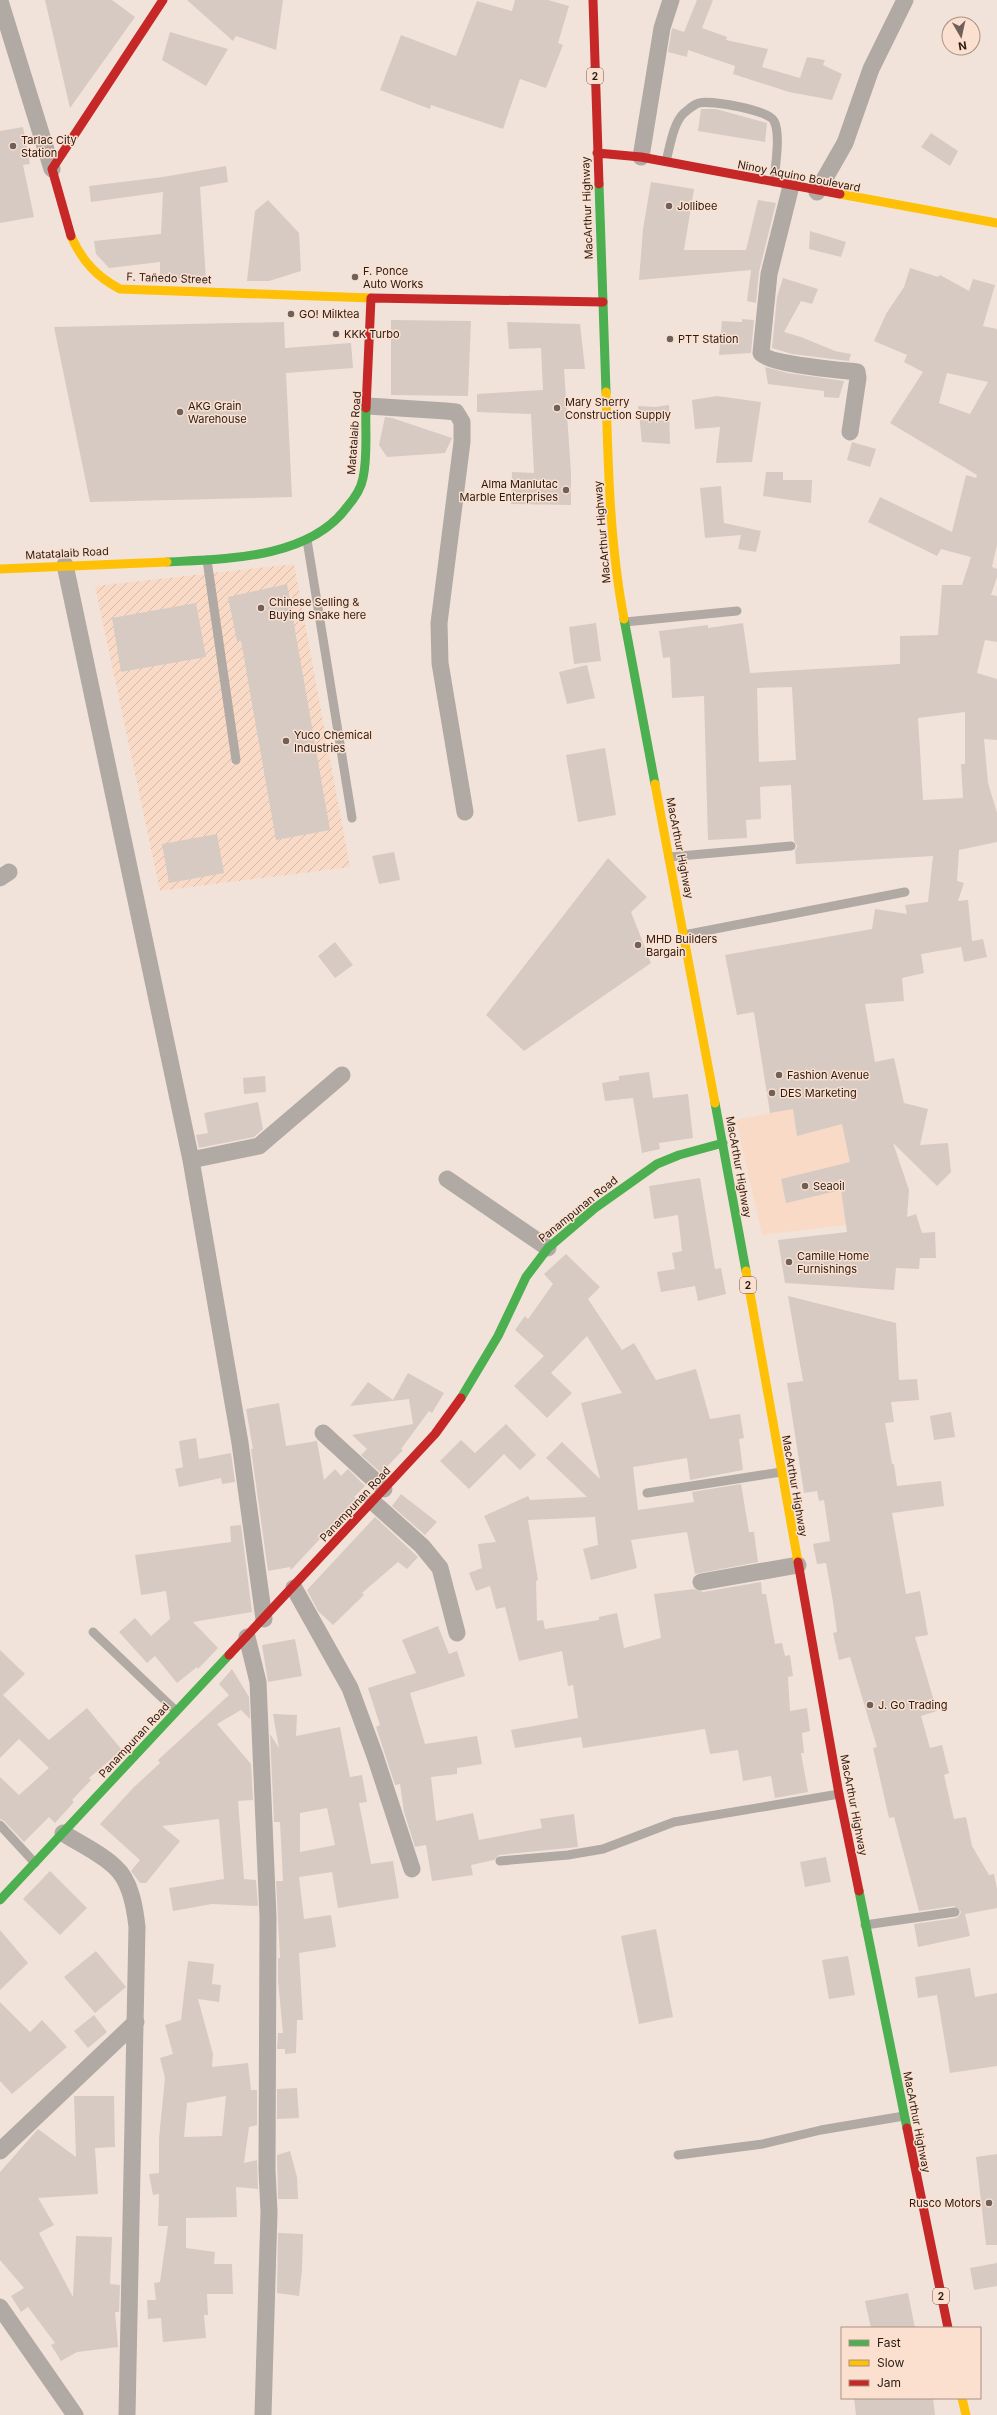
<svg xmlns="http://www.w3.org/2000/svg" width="997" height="2415" font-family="Inter,sans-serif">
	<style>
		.built { fill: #f8dac7 }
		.industrial { fill: url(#industrial-furrows) }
		.building { fill: #d6cac2; fill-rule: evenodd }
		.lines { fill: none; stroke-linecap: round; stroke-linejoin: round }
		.lane { stroke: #b1a9a4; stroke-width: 9 }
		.street { stroke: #b1a9a4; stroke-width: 17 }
		.fast { stroke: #4caf50; stroke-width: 9 }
		.slow { stroke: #ffc107; stroke-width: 9 }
		.jam { stroke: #c62828; stroke-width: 9 }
		.poi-dot { fill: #6f6159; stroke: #fce0cf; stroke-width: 1.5 }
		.labels { text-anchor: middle; stroke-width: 3; stroke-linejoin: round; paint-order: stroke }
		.shield { fill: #fce0cf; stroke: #68564c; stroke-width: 1 }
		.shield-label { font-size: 10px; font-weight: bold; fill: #281b14 }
		.poi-label { font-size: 11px; fill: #281b14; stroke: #fce0cf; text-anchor: start }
		.street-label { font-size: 11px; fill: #281b14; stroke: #fce0cf }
	</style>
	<defs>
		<pattern id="industrial-furrows" width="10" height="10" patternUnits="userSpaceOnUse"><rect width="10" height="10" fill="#f8dac7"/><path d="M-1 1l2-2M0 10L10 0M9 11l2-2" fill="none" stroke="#d5baaa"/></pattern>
	</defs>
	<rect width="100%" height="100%" fill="#f2e3da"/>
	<path class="built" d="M875 1092 862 1223 762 1235 736 1120Z"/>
	<path class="industrial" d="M294 564 350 867 160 891 95 586Z"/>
	<path class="building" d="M45 0H112L135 17 70 108Z
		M187 0H283L276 50 236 36 233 41Z
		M515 0H548L569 6 558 43 563 45 546 88 520 79 503 129 431 105 430 109 380 90 401 35 456 56 477 1 512 11Z
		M697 0H713L702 28 727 37 726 40 768 49 762 67 800 78 807 57 825 60 823 65 842 74 832 100 789 92 733 74 735 66 688 50 687 57 668 52 672 28 684 32Z
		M170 32 228 49 206 86 162 60Z
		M701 109H716L767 123 765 142 698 131Z
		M23 127 30 164 23 165 34 217 0 223V131Z
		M931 133 958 151 950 166 921 147Z
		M226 166 228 182 200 187 206 280 160 278V262L109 268 96 254 94 241 161 234 163 192 91 202 89 186 163 177Z
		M651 182 694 189 684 250H746L758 200 776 203 759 272 756 303 747 301 751 270 639 280 643 229Z
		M268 200 299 233 301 271 269 281H247L255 211Z
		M810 231 846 242 841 257 809 249Z
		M910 268 938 277 940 275 969 291 973 279 995 285 983 326 997 329V545L992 567 997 569V577L991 595 997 596V642L985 640 977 673 997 679V740L984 739 988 783 997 813V842L959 850 957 881 964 883 958 901 968 900 972 941 983 939 987 957 964 962 961 947 921 954 924 973 902 978 904 1001 865 1004 875 1062 894 1058 904 1103 928 1109 920 1145 948 1143 951 1172 937 1186 893 1143 909 1190 907 1217 916 1214 922 1233 935 1232 936 1258H920L919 1269 896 1268 894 1290 785 1283 778 1240 847 1232 841 1190 786 1203 781 1179 850 1162 842 1124 797 1136 793 1109 770 1113 754 1012 737 1015 725 955 872 929 875 909 907 914 905 905 928 902 933 856 796 864 795 851 797 846 794 841 791 785 760 787 761 819 746 820 747 838 708 840 704 696 672 698 670 657 663 658 659 631 708 625V628L743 623 750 673 900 664V636L938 635 942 585H962L971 557 941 549 937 556 868 522 880 497 952 532 966 475 976 478 977 475 890 423 923 372 904 362 907 355 874 341 886 314 904 287ZM947 373 988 382 970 414 939 403ZM792 687 796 760 759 762 757 688ZM965 712V764H961L963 798 923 800 918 718Z
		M783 278 818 289 812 304 801 301 784 332 801 337 835 351 851 354 849 361 792 354 772 348 777 297Z
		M742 319 754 320 751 353 719 355 722 321 742 322Z
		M391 320 471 321 468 396 391 395Z
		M284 322 285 348 351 343 353 368 286 373 292 497 90 502 54 327Z
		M507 322 580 324 585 369H564L571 473V505L511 504 512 472 534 473 531 414 477 412V394L543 390 541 348 509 349Z
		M765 367 788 373 844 381 839 398 824 397V391L768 384Z
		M717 396 761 402 752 462 716 463 720 427 695 429 692 400Z
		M669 405 670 444 642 442 638 406 655 407Z
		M385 417 392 418 452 438 445 453 387 457 379 445Z
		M852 442 876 449 870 467 847 460Z
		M766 472H783V480H812L811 503 763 496Z
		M721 486 724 523 761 531 756 552 738 549 741 535 705 538 700 488Z
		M287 584 330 830 276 840 241 641H237L228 597Z
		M196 603 206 657 121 672 112 618Z
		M596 623 601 661 574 664 569 627Z
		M587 665 595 698 567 704 559 672Z
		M605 748 616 815 578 822 566 755Z
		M217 834 224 873 169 883 162 844Z
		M394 852 400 880 379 884 372 856Z
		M608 858 647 897 631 912 651 963 524 1051 486 1015Z
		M335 942 353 965 335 978 318 956Z
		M649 1072 653 1098 688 1094 693 1138 659 1143 660 1149 642 1153 633 1098 605 1101 602 1083 619 1080V1076Z
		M265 1076 266 1092 244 1094 243 1078Z
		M258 1102 263 1129 254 1137 199 1148 196 1135 208 1133 204 1113Z
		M700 1178 715 1269 721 1268 726 1294 698 1301 695 1286 661 1292 657 1272 675 1269 672 1253 682 1251 678 1215 654 1219 649 1186Z
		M566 1254 600 1287 588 1299 622 1350 634 1343 656 1380 696 1369 710 1419 740 1414 744 1438 739 1439 743 1470 690 1480 687 1458 633 1467 638 1510 694 1502 692 1492 741 1484 749 1532H754L758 1562 695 1574 687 1532 631 1540 637 1568 591 1580 583 1549 598 1545 595 1517 528 1520 538 1580 536 1581 537 1621 543 1620 545 1629 599 1620V1617L617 1613 624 1648 661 1638 654 1594 694 1589 703 1592 761 1582 762 1594H766L775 1644 782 1643 785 1656 790 1655 793 1676 788 1677 790 1711 807 1708 810 1731 802 1733 804 1753H801L808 1792 775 1798 771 1776 743 1781 738 1750 710 1754 705 1729 583 1748 581 1737 515 1748 511 1730 578 1718 573 1685 568 1686 562 1651 519 1661 505 1607 496 1609 490 1586 476 1591 469 1573 482 1568 478 1544 496 1542 484 1516 528 1496 530 1500 587 1497 546 1458 562 1442 600 1479 581 1403 622 1393 587 1336 551 1373 572 1393 547 1418 514 1386 544 1356 515 1330 525 1316 528 1319 553 1284 544 1274Z
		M788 1296 896 1323 899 1380 917 1379 919 1400 891 1402 894 1422 885 1423 892 1464H894L897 1486 941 1481 944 1506 892 1513 906 1594 920 1591 928 1635 915 1637 937 1711 921 1716 930 1748 942 1745 949 1773 944 1775 954 1819 966 1817 972 1846 989 1875 994 1874 997 1889V1908L965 1914 970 1936 918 1947 914 1924 956 1918 960 1915 961 1911 954 1906 919 1911 894 1817 889 1818 873 1748 877 1747 850 1657 839 1660 833 1633 837 1632 833 1602 826 1563 817 1564 813 1544 830 1541 824 1500 819 1501 817 1491 804 1493 787 1383 803 1381Z
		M408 1373 444 1393 432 1413 429 1411 401 1449 403 1450 381 1473 361 1455 367 1449 352 1435 413 1424 409 1399 350 1406 368 1382 393 1400Z
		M279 1403 286 1446 317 1441 324 1480 335 1469 341 1476 348 1469 365 1486 354 1497 357 1499 291 1570 290 1567 268 1571 251 1449H253L246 1409Z
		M951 1412 955 1437 934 1440 930 1416Z
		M506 1424 536 1455 520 1470 504 1454 469 1489 440 1461 461 1440 475 1453Z
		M196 1438 199 1459 231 1453 235 1482 222 1484 221 1478 179 1487 175 1469 183 1467 179 1441Z
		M401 1494 437 1522 425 1535 392 1506Z
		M375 1517 418 1557 407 1569 398 1562 362 1593 364 1595 333 1625 318 1611 307 1590Z
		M241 1525 252 1612 193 1622 218 1648 198 1669 197 1667 177 1683 155 1656 147 1663 119 1632 135 1618 151 1636 170 1619 166 1591 141 1595 135 1555 231 1542 230 1526Z
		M438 1626 449 1654 457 1651 465 1676 410 1693 425 1744 477 1736 482 1764 457 1768V1774L431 1777 436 1821 473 1813 479 1840 542 1828 540 1819 574 1814 578 1847 499 1855 494 1860 471 1865 473 1875 432 1881 426 1845 415 1847 404 1812 400 1784 395 1785 376 1727 380 1725 368 1688 416 1673 402 1640Z
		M295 1639 302 1676 268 1682 262 1645Z
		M0 1650 25 1674 3 1695 49 1740 87 1708 122 1750 89 1778 91 1780 72 1800 74 1802 55 1823 49 1817 24 1842 4 1821 0 1819V1777L19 1795 49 1768 19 1739 0 1758Z
		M232 1669 249 1697 250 1719 241 1710 217 1724 251 1764 253 1800 238 1801 244 1879 256 1880 258 1906 212 1904 173 1911 169 1888 224 1879 219 1819 162 1826 180 1841 146 1883H140L131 1871 140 1860 100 1824 133 1788 160 1763 158 1760 229 1695 219 1684Z
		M273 1714 297 1715 296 1736 340 1727 350 1777 362 1775 367 1802 359 1803 371 1864 393 1861 399 1898 338 1908 332 1872 299 1877 304 1919 331 1915 336 1947 299 1953 303 2020H297L296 2053 285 2054V2049H277L278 2033H283L278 1981V1958H280L276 1881H283L280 1822H274L270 1734 279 1748ZM327 1808 335 1845 300 1852V1813Z
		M826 1857 831 1882 805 1887 800 1862Z
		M50 1871 87 1908 60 1935 23 1899Z
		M656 1929 673 2017 639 2024 621 1936Z
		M0 1930 28 1963 0 1990Z
		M96 1951 126 1987 95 2013 64 1977Z
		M848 1956 855 1995 829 1999 822 1960Z
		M188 1961 214 1964 212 1984 221 1985 219 2002 198 1999 213 2054 212 2067 248 2063 251 2090H257V2125L249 2127 244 2163 257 2160 258 2189 236 2187 237 2217 186 2218V2248L215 2252 214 2264H232L233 2294H207L208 2315H204L206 2338 163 2342 161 2318 148 2319 147 2300H156L154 2283 160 2282 168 2226H158L159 2194 153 2195 149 2174 159 2173V2138L165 2078 160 2058 173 2054 165 2025 181 2020ZM226 2096 222 2136 184 2137 187 2103Z
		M970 1968 975 1997 997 1993V2066L950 2073 937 1995 918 1998 915 1977Z
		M0 2002 30 2032 42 2020 67 2047 12 2094 0 2081Z
		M94 2015 107 2032 88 2048 74 2031Z
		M297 2088 299 2118 277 2119V2089Z
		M74 2096H114L115 2147 95 2148 98 2194 38 2198 54 2225 39 2233 73 2297 76 2236 112 2237 110 2284 120 2285 119 2312H115L118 2347 77 2352 61 2361 51 2345 55 2343 28 2307 21 2312 11 2296 24 2288 0 2260V2172L38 2129 76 2157Z
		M290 2151 297 2177 298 2199H278L277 2155Z
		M997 2154V2245H986L976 2157Z
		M278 2233 303 2234 302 2270 299 2296 277 2293Z
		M997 2263V2286L974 2290 970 2268Z
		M908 2293 915 2328H871L865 2301Z
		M854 2398H933L935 2415H856Z"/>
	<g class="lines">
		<path class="lane" d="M666 161C670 147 673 123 684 113 688 110 694 104 699 103 711 100 769 110 774 121 781 134 775 167 774 182
			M307 540 352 818
			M207 560 236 760
			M625 622 737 611
			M669 857 791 846
			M684 935 905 892
			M647 1493 781 1472
			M93 1632 176 1711
			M0 1825 35 1863
			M500 1861 568 1855 603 1849 674 1822 839 1794
			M865 1925 955 1912
			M678 2155 763 2144 821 2130 904 2116"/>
		<path class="street" d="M0 1 52 169
			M641 157 662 28 671 0
			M791 186 769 274 761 353C768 364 840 370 857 372L858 378 850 432
			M817 192 845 143 871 69 905 0
			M368 406 446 411 456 412 462 422V442L439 623 440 663 465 812
			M65 565 191 1160 240 1443 264 1619
			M0 878 9 872
			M191 1160 259 1146 342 1075
			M447 1179 548 1248
			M323 1433 384 1489
			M373 1502 422 1546 440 1568 457 1633
			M701 1582 798 1565
			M294 1588 350 1688 375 1756 412 1869
			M247 1637 258 1682 268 1917 267 2170 269 2212 263 2415
			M63 1833C80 1844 101 1853 115 1867 131 1881 135 1908 137 1927L127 2415
			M0 2151 136 2022
			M0 2307 75 2415"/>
		<path class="fast" d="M599 184 606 392
			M167 562C225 559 309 559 347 507 354 499 361 489 363 478 368 456 365 430 366 408
			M624 619 655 784
			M715 1103 746 1271
			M461 1398 498 1336 526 1277 548 1248 595 1208 657 1164 679 1155 723 1143
			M859 1891 907 2128
			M0 1900 229 1655"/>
		<path class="slow" d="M840 194 997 223
			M71 236C82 261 97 277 120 289L371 298
			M606 392C608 468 610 545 624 619
			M0 569 167 562
			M655 784 715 1103
			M746 1271 798 1562
			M962 2398 966 2415"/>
		<path class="jam" d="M593 0 599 184
			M597 153 641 157 840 194
			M71 236 52 169 163 0
			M366 408 371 298 603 302
			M798 1562 839 1794 859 1891
			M229 1655 435 1434 461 1398
			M907 2128 948 2328"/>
	</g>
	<g class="poi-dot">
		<circle cx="13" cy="146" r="4"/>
		<circle cx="669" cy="206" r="4"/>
		<circle cx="355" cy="277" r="4"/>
		<circle cx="291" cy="314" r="4"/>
		<circle cx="336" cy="334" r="4"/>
		<circle cx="670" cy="339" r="4"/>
		<circle cx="557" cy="408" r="4"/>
		<circle cx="180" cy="412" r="4"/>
		<circle cx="566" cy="490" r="4"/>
		<circle cx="261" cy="608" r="4"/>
		<circle cx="286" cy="741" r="4"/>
		<circle cx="638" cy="945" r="4"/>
		<circle cx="779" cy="1075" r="4"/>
		<circle cx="772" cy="1093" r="4"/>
		<circle cx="805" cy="1186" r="4"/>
		<circle cx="789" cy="1262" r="4"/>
		<circle cx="870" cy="1705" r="4"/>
		<circle cx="989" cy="2203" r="4"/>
	</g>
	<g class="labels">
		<g class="shield">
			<rect x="587" y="68" width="16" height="16" rx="3"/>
			<rect x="740" y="1277" width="16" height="16" rx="3"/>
			<rect x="933" y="2288" width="16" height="16" rx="3"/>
		</g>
		<g class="shield-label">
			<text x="595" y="80">2</text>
			<text x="748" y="1289">2</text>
			<text x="941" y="2300">2</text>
		</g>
		<g class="poi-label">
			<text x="21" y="144">Tarlac City<tspan x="21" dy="13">Station</tspan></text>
			<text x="677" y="210">Jollibee</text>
			<text x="363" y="275">F. Ponce<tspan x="363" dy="13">Auto Works</tspan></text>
			<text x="299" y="318">GO! Milktea</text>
			<text x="344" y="338">KKK Turbo</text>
			<text x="678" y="343">PTT Station</text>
			<text x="565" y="406">Mary Sherry<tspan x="565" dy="13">Construction Supply</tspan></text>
			<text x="188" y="410">AKG Grain<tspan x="188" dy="13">Warehouse</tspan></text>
			<text x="558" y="488" text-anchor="end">Alma Manlutac<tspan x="558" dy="13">Marble Enterprises</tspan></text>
			<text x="269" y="606">Chinese Selling &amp;<tspan x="269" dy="13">Buying Snake here</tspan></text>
			<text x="294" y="739">Yuco Chemical<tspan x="294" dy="13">Industries</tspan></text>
			<text x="646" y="943">MHD Builders<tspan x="646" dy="13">Bargain</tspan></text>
			<text x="787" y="1079">Fashion Avenue</text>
			<text x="780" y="1097">DES Marketing</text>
			<text x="813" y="1190">Seaoil</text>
			<text x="797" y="1260">Camille Home<tspan x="797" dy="13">Furnishings</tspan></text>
			<text x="878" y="1709">J. Go Trading</text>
			<text x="981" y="2207" text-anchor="end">Rusco Motors</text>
		</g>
		<g class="street-label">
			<text transform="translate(799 176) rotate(11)" y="4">Ninoy Aquino Boulevard</text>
			<text transform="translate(587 208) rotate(-92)" y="4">MacArthur Highway</text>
			<text transform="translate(169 278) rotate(2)" y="4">F. Tañedo Street</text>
			<text transform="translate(354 433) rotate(-86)" y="4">Matatalaib Road</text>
			<text transform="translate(602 532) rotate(-95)" y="4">MacArthur Highway</text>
			<text transform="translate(67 553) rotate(-3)" y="4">Matatalaib Road</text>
			<text transform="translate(680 848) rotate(79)" y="4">MacArthur Highway</text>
			<text transform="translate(739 1167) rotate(80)" y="4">MacArthur Highway</text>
			<text transform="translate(578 1209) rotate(-39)" y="4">Panampunan Road</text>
			<text transform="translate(795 1486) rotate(80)" y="4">MacArthur Highway</text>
			<text transform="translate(355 1504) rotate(-47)" y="4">Panampunan Road</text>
			<text transform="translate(134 1740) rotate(-47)" y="4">Panampunan Road</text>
			<text transform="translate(854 1805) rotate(79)" y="4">MacArthur Highway</text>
			<text transform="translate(917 2122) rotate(79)" y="4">MacArthur Highway</text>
		</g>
	</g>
	<rect x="841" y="2327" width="140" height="72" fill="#fce0cf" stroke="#a79184"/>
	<rect x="849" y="2340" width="20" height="6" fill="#4caf50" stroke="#a79184"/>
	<text x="877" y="2347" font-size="12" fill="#281b14">Fast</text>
	<rect x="849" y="2360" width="20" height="6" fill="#ffc107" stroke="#a79184"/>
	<text x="877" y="2367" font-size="12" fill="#281b14">Slow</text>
	<rect x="849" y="2380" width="20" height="6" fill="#c62828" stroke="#a79184"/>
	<text x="877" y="2387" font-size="12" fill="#281b14">Jam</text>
	<g transform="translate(961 36) rotate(171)"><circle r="19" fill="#fce0cf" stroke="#a79184"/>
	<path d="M0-3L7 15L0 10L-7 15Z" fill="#6f6159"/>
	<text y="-6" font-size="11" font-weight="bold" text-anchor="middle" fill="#281b14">N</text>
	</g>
</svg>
